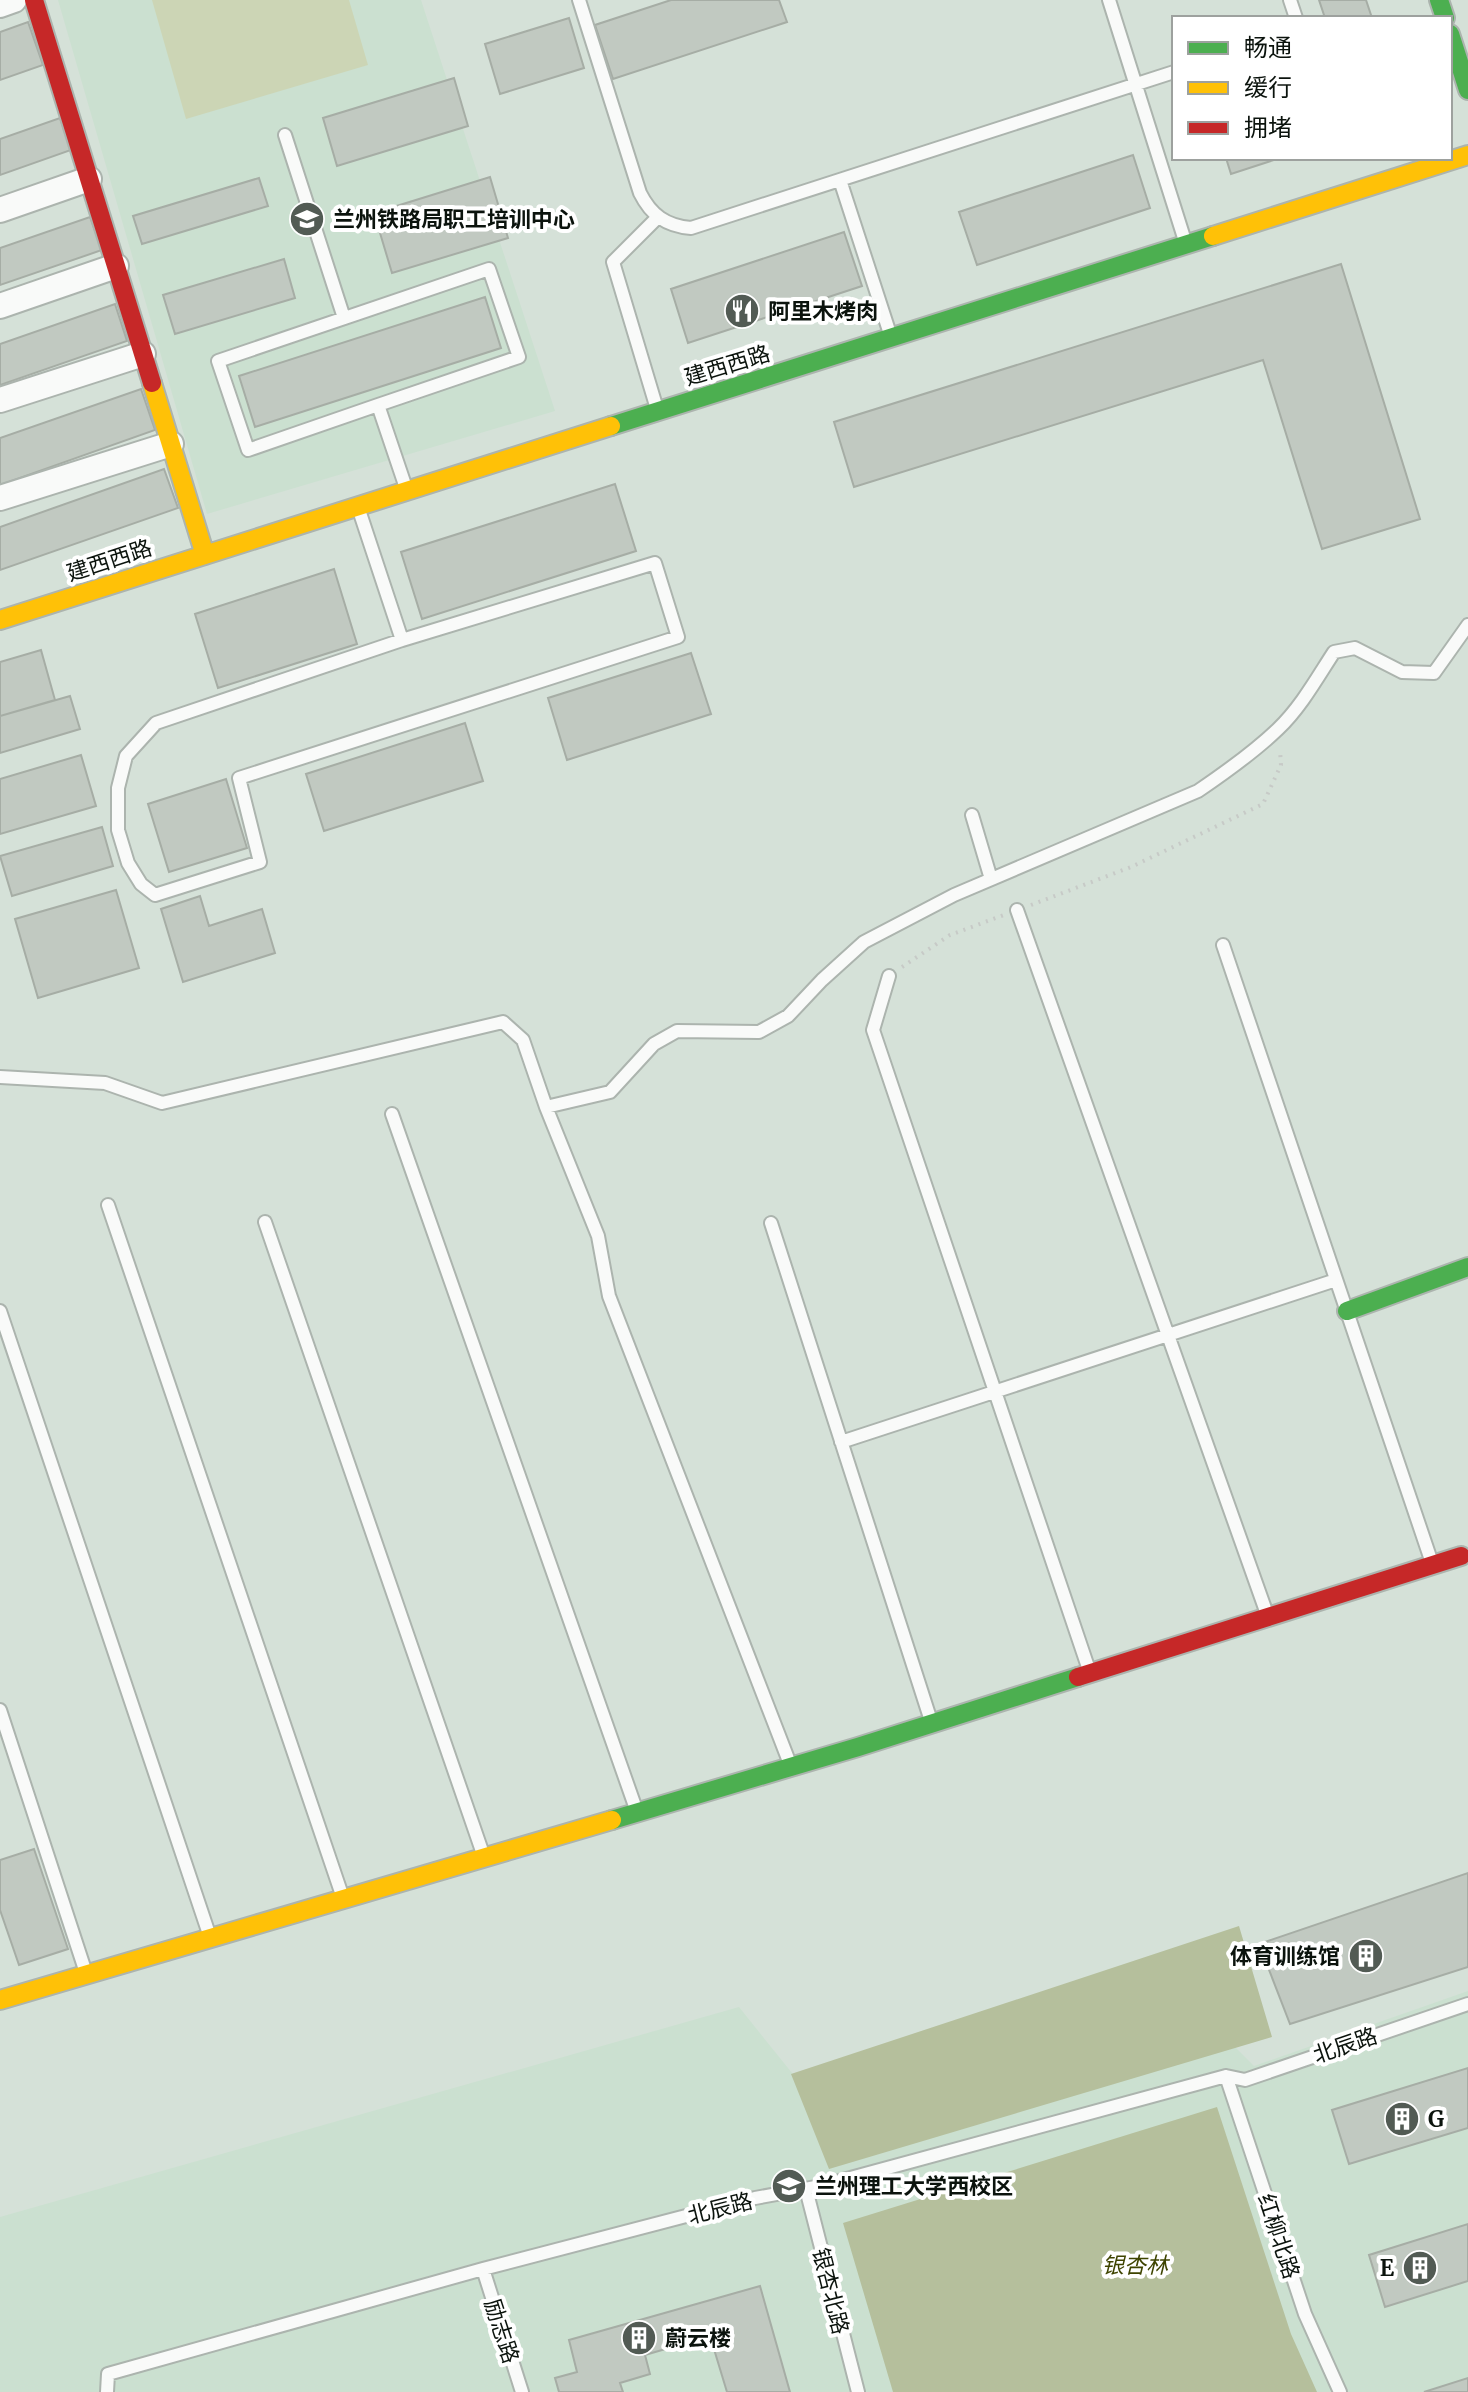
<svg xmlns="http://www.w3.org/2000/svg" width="1468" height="2392" font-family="Merriweather,'Noto Sans SC',serif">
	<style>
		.built { fill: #cbe0d0 }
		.green { fill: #ccd5b5 }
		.forest { fill: #b5bf9c }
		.building { fill: #c1c9c1; stroke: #a6ada5; stroke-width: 2 }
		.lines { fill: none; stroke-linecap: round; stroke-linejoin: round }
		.lane-casing { stroke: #acb4ae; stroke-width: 16 }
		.street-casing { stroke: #acb4ae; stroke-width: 28 }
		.fast-casing { stroke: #acb4ae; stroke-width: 22 }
		.slow-casing { stroke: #acb4ae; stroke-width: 22 }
		.jam-casing { stroke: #acb4ae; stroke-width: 22 }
		.path { stroke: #c7cac7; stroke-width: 4; stroke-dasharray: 2 6; stroke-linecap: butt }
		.lane { stroke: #f9faf9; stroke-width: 12 }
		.street { stroke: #f9faf9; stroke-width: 24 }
		.fast { stroke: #4caf50; stroke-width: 18 }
		.slow { stroke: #ffc107; stroke-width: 18 }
		.jam { stroke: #c62828; stroke-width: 18 }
		.labels { text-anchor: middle; stroke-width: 8; stroke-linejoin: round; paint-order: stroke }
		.poi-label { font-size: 22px; font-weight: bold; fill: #0b130d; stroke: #fff; text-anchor: start }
		.street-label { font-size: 22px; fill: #0b130d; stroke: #fff }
		.park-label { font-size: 22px; font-style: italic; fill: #3e4400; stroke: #fff }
	</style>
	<rect width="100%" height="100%" fill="#d5e1d8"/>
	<path class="built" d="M58 0H421L555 411 207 514Z
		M1468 1991V2392H0V2217L739 2007 792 2073 841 2154 1230 2042 1254 2066Z"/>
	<path class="green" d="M152 0H349L368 65 186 119Z"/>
	<path class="forest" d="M1239 1926 1272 2037 829 2169 791 2074Z
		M1217 2107 1291 2334 1317 2392H893L843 2223Z"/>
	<path class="building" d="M671 0H779L787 22 613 79 595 25Z
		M1319 0H1366L1372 18H1325Z
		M569 18 584 68 500 94 485 44Z
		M28 22 43 65 0 80V32Z
		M454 78 468 126 337 166 323 118Z
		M60 118 71 150 0 175V139Z
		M1133 155 1150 208 977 265 959 212Z
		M1226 158H1280L1231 174Z
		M490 177 508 238 392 273 374 213Z
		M259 178 268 206 142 244 133 216Z
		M90 217 102 250 0 285V248Z
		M844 232 862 286 688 343 671 289Z
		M284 259 295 298 175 334 163 295Z
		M1341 264 1420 519 1322 549 1263 360 854 487 834 422Z
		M485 297 501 348 255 427 239 376Z
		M115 304 127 341 0 385V344Z
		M141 389 155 430 0 485V438Z
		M164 469 178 508 0 570V527Z
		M615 484 636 551 422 619 401 552Z
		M334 569 357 644 218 688 195 614Z
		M41 650 55 700 0 716V662Z
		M691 653 711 714 567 760 548 698Z
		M70 696 80 729 0 753V716Z
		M465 723 483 781 324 831 306 774Z
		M81 755 96 806 0 834V779Z
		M226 779 247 848 169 872 148 804Z
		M102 827 113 866 12 896 0 856Z
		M116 890 139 968 38 998 15 919Z
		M200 896 209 926 262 909 275 953 183 982 161 909Z
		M34 1849 68 1949 19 1965 0 1910V1860Z
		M1468 1873V1967L1290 2024 1259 1944Z
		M1468 2068V2128L1349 2164 1332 2110Z
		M1468 2224V2281L1385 2307 1369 2255Z
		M760 2286 790 2392H727L710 2336 645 2355 650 2374 620 2383 623 2392H559L555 2378 577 2372 569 2340Z
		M1468 2378V2392H1424Z"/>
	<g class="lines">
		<g class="lane-casing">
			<path id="lane" d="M579 0 640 193C651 215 666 226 691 228L1174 72
				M1109 0 1185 241
				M1290 0 1296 18
				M285 135 344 318
				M840 180 891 337
				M378 405 519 357 489 269 218 361 248 450 378 405 406 488
				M657 409 613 262 658 217
				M359 510 402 640 156 723 126 756 118 788V830L128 863 141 884 155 895 260 862 239 778 678 637 655 563 402 640
				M972 815 991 879
				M1017 910 1267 1614
				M1223 945 1432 1563
				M889 976 873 1030 1089 1670
				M0 1077 105 1083 162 1103 503 1022 523 1040 546 1107 598 1236 609 1296 790 1764
				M546 1107 610 1092 654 1044 677 1031 759 1032 788 1016 822 980 864 942 954 895 1198 791C1226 772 1254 752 1278 729 1301 707 1317 678 1334 652L1355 648 1402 672 1434 673 1468 625
				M392 1114 636 1809
				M108 1205 342 1895
				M265 1222 483 1854
				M771 1223 931 1721
				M0 1311 210 1937
				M841 1442 1336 1280
				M0 1710 86 1973
				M1226 2076 1305 2314 1340 2392
				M806 2189 858 2392
				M483 2269 522 2392
				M107 2392 108 2374 483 2269 755 2198 821 2186 1226 2076 1245 2080 1468 2004"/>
		</g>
		<g class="street-casing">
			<path id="street" d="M0 5 14 0
				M0 210 89 179
				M0 306 116 266
				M0 400 143 354
				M0 498 171 444"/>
		</g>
		<g class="fast-casing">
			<path id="fast" d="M1439 0 1445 18
				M1450 34 1468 90
				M611 426 1213 236
				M1347 1311 1468 1267
				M612 1820 858 1747 1078 1677"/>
		</g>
		<g class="slow-casing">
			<path id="slow" d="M1213 236 1468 155
				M152 383 205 555
				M0 620 611 426
				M0 2000 612 1820"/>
		</g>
		<g class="jam-casing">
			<path id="jam" d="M34 0 152 383
				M1078 1677 1461 1556"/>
		</g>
		<path class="path" d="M1031 905 1131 867 1263 804 1281 765 1280 750
			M902 967 950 935 1004 915"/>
		<use href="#lane" class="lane"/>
		<use href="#street" class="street"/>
		<use href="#fast" class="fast"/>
		<use href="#slow" class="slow"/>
		<use href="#jam" class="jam"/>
	</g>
	<defs>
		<g id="university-disc" transform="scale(1.8)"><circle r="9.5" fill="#525b54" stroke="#fff"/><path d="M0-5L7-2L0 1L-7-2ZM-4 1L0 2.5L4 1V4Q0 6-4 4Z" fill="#fff"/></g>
		<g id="restaurant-disc" transform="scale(1.8)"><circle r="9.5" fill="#525b54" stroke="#fff"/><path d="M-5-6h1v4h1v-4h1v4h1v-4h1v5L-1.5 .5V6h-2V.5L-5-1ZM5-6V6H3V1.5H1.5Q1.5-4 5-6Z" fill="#fff"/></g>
		<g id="building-disc" transform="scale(1.8)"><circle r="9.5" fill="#525b54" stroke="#fff"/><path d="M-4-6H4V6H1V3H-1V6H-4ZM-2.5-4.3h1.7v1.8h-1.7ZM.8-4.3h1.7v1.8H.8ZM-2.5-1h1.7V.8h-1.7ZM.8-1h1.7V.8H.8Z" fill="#fff"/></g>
	</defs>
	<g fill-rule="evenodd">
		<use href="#university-disc" x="307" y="219"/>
		<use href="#restaurant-disc" x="742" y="311"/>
		<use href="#building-disc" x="1366" y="1956"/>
		<use href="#building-disc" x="1402" y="2119"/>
		<use href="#university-disc" x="789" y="2186"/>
		<use href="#building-disc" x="1420" y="2268"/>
		<use href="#building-disc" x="639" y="2338"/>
	</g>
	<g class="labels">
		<g class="poi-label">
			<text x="333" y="227">兰州铁路局职工培训中心</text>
			<text x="768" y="319">阿里木烤肉</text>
			<text x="1340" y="1964" text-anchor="end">体育训练馆</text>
			<text x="1428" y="2127">G</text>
			<text x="815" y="2194">兰州理工大学西校区</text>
			<text x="1394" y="2276" text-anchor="end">E</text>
			<text x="665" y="2346">蔚云楼</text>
		</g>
		<g class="street-label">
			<text transform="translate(727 365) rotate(-17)" y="8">建西西路</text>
			<text transform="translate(109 560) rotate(-18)" y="8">建西西路</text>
			<text transform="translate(1345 2045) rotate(-19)" y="8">北辰路</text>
			<text transform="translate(720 2208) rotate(-14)" y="8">北辰路</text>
			<text transform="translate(1279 2236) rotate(72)" y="8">红柳北路</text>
			<text transform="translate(831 2291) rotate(76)" y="8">银杏北路</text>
			<text transform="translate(502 2331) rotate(72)" y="8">励志路</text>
		</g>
		<g class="park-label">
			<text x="1135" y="2273">银杏林</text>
		</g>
	</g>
	<rect x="1172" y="16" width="280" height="144" fill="#ffffff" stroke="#9da19e" stroke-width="2"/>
	<rect x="1188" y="42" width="40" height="12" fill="#4caf50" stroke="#9da19e" stroke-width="2"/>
	<text x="1244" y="56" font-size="24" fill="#0b130d">畅通</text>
	<rect x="1188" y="82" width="40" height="12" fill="#ffc107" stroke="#9da19e" stroke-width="2"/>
	<text x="1244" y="96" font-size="24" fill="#0b130d">缓行</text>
	<rect x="1188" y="122" width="40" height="12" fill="#c62828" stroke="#9da19e" stroke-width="2"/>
	<text x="1244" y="136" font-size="24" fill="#0b130d">拥堵</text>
</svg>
